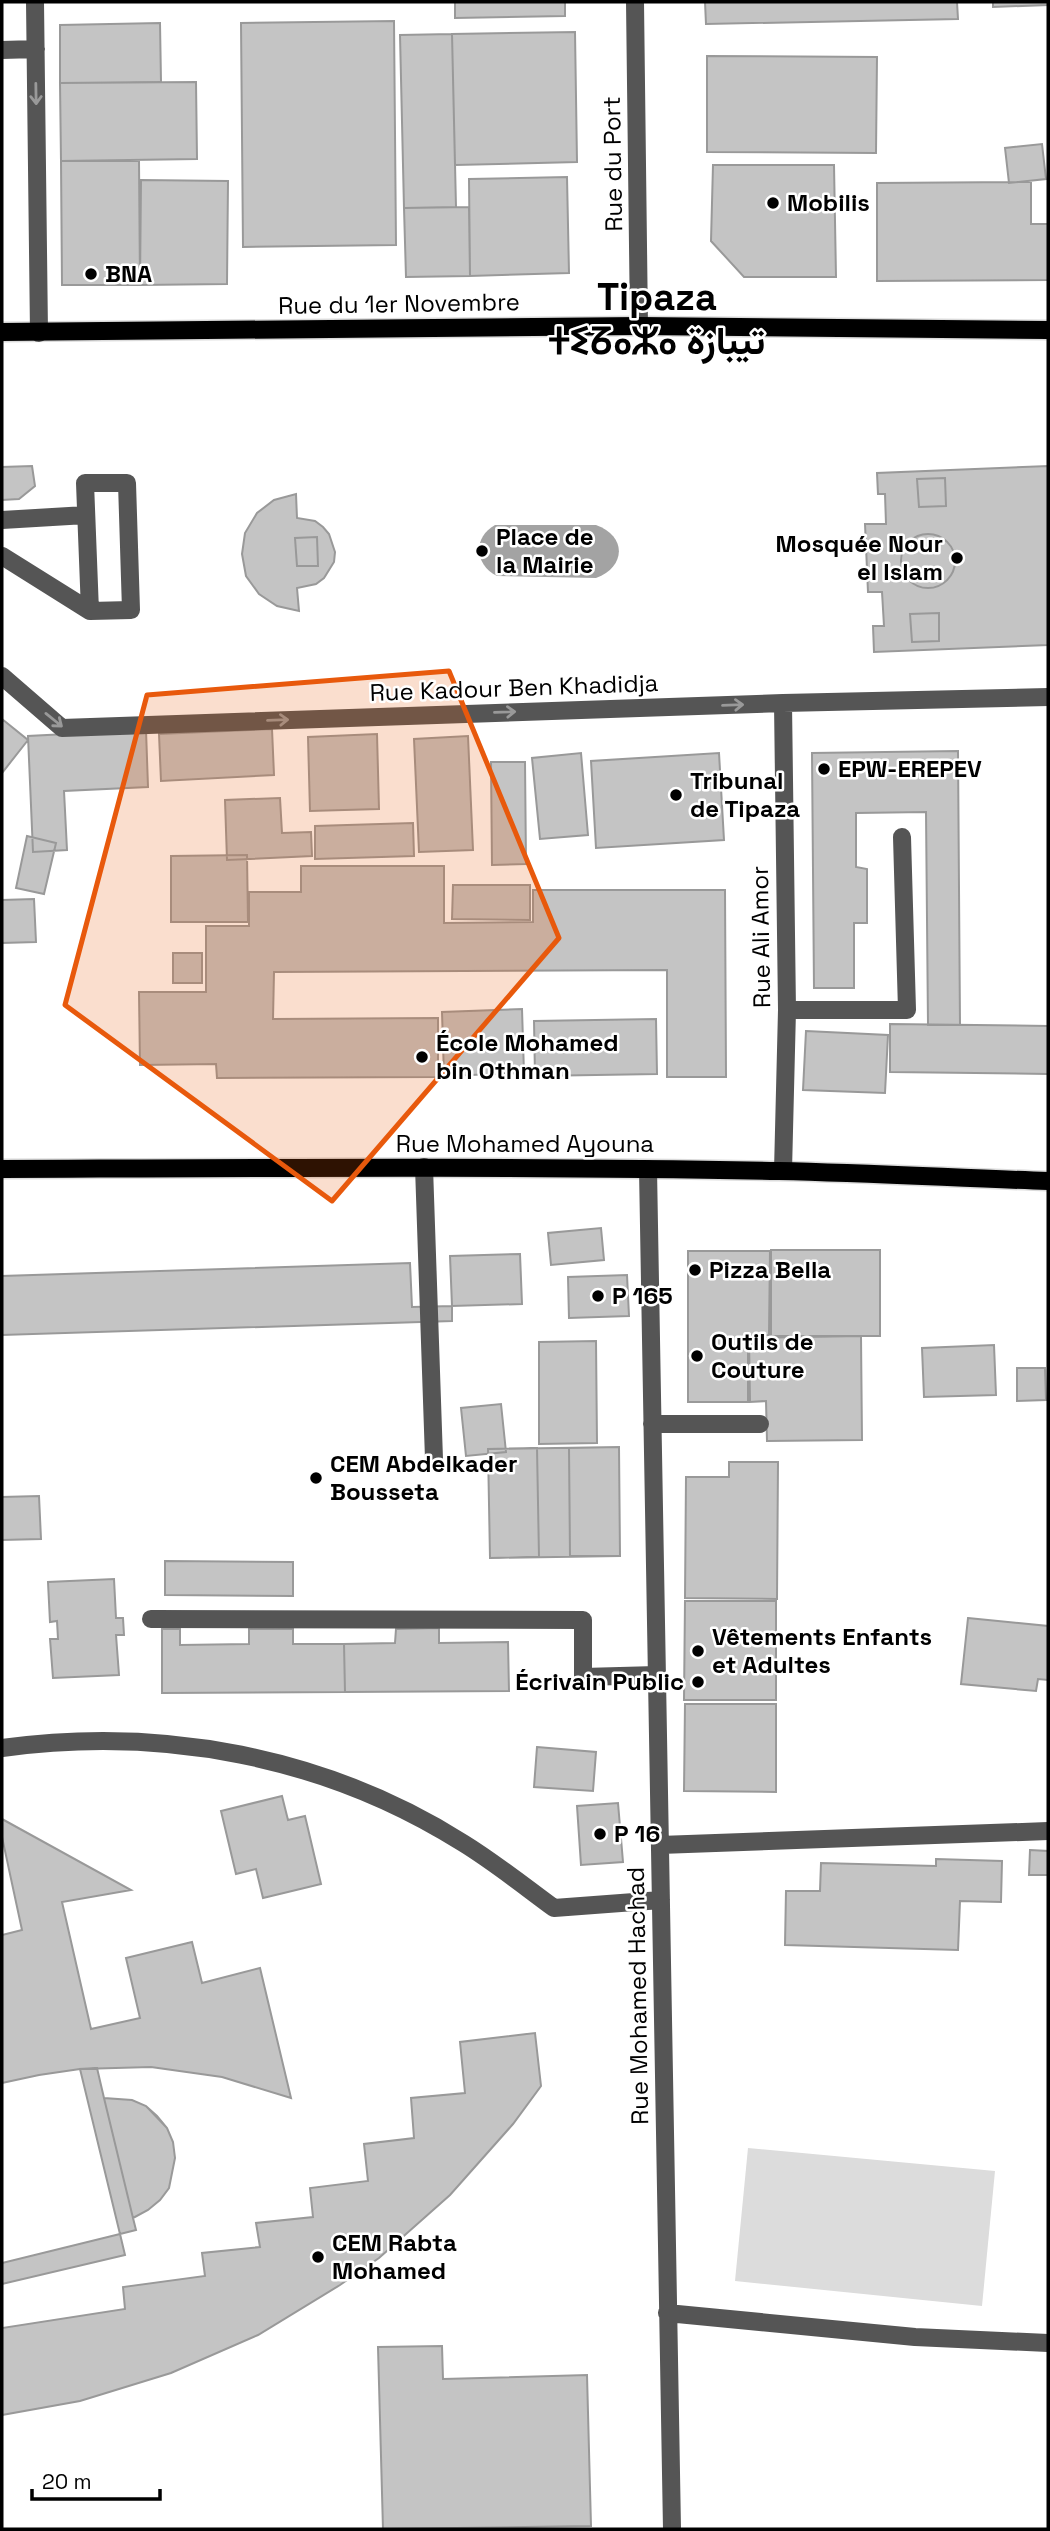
<svg xmlns="http://www.w3.org/2000/svg" width="1050" height="2531" font-family="'Space Grotesk',Vazirmatn,'Noto Sans Tifinagh',sans-serif">
	<style>
		.green { fill: #dcdcdc }
		.water { fill: #a3a3a3 }
		.building { fill: #c4c4c4; stroke: #999; stroke-width: 2 }
		.lines { fill: none; stroke-linecap: round; stroke-linejoin: round }
		.major-casing { stroke: #dbdbdb; stroke-width: 21 }
		.minor { stroke: #555; stroke-width: 18 }
		.major { stroke: #000; stroke-width: 18 }
		.oneway { stroke: #999 }
		.marked { fill: #e8590c; fill-opacity: 0.2; stroke: #e8590c; stroke-width: 5; stroke-linejoin: round }
		.poi-dot { fill: #000; stroke: #fff; stroke-width: 2.5 }
		.labels { text-anchor: middle; stroke-width: 5; stroke-linejoin: round; paint-order: stroke }
		.street-label { font-size: 24px; fill: #000; stroke: #fff }
		.poi-label { font-size: 24px; font-weight: bold; fill: #000; stroke: #fff; text-anchor: start }
		.town-label { font-size: 38px; font-weight: bold; fill: #000; stroke: #fff }
	</style>
	<rect width="100%" height="100%" fill="#fff"/>
	<path class="green" d="M748 2148 995 2171 982 2306 735 2281Z"/>
	<path class="water" d="M495 525H596C627 536 626 567 596 578L497 576C475 565 472 538 495 525Z"/>
	<path class="building" d="M455 2H565V16L455 18Z
		M705 2H957L958 19 706 24Z
		M993 2H1048V5L993 7Z
		M394 21 396 245 243 247 241 23Z
		M160 23 161 82 60 83V25Z
		M575 32 577 162 455 165 452 34Z
		M452 34 456 207 404 208 400 35Z
		M707 56 877 57 876 153 707 152Z
		M196 82 197 159 61 161 60 83Z
		M1042 144 1046 179 1009 183 1005 148Z
		M61 161H139L140 285H62Z
		M713 165H834L836 277H744L711 241Z
		M567 177 569 273 470 276 469 179Z
		M141 180 228 181 227 284 140 285Z
		M1031 182V224H1048V280L877 281V183Z
		M469 207 470 276 406 277 404 208Z
		M32 466 35 486 19 499 2 500V467Z
		M1048 466V645L874 652 873 626H884L882 592H868L865 524H886L885 494H878L877 473Z
		M945 478 946 506 919 507 917 479Z
		M296 494 297 518 315 521 323 527 329 534 335 552 334 562 324 578 316 584 297 588 299 611 277 606 259 594 246 576 242 554 245 533 257 513 274 500Z
		M901 561a27 27 0 1 1 54 0a27 27 0 1 1-54 0Z
		M317 537 318 566H297L295 538Z
		M939 613V641L912 642 910 614Z
		M2 719 28 740 2 773Z
		M272 729 274 775 161 781 159 734Z
		M146 730 148 787 64 791 67 850 33 852 28 736Z
		M377 734 379 809 310 811 308 737Z
		M468 736 473 850 419 852 414 739Z
		M958 751 960 1025H928L926 812 856 813V867L867 869V923H854V988H814L812 753Z
		M581 753 588 835 540 839 532 758Z
		M719 753 724 840 596 848 591 761Z
		M491 762H525L526 864 492 865Z
		M280 798 282 833 311 832 312 856 227 860 225 800Z
		M413 823 414 856 315 859V826Z
		M27 836 56 843 44 894 16 888Z
		M247 855 248 922H171V856Z
		M301 866H444V923L533 922V890H725L726 1077H667V970L274 972 273 1019 438 1018V1077L217 1078 216 1064 140 1065 139 992H206V926H249V892H301Z
		M453 885H530V920L452 919Z
		M34 899 36 942 2 943V900Z
		M173 953H202V983H173Z
		M522 1009 524 1073 444 1076 442 1012Z
		M656 1019 657 1074 535 1076 534 1021Z
		M890 1024 1048 1026V1074L890 1072Z
		M806 1031 888 1035 885 1093 803 1090Z
		M601 1228 604 1260 551 1265 548 1233Z
		M771 1250H880V1336H771Z
		M688 1251H770L769 1335 748 1336V1402H688Z
		M520 1254 522 1304 452 1306 450 1256Z
		M410 1263 412 1307 452 1306V1321L2 1335V1276Z
		M627 1275 629 1316 569 1318 568 1277Z
		M861 1336 862 1440 767 1441 766 1401 750 1402 749 1338Z
		M596 1341 597 1443 539 1444V1342Z
		M994 1345 996 1395 924 1397 922 1348Z
		M1017 1368H1045L1046 1400 1017 1401Z
		M501 1404 506 1452 466 1456 461 1408Z
		M619 1447 620 1556H570L569 1448Z
		M619 1447 620 1556 490 1558 488 1449Z
		M537 1448 539 1557 490 1558 488 1449Z
		M729 1462H778L777 1599 685 1598 686 1477H729Z
		M39 1496 41 1539 2 1540V1497Z
		M165 1561 293 1562V1596L165 1595Z
		M114 1579 116 1618H123L124 1635H116L119 1675 53 1678 50 1639H58L57 1621 50 1622 48 1582Z
		M685 1601H776V1700H684Z
		M968 1618 1048 1626V1680L1038 1679 1036 1691 961 1684Z
		M439 1628V1643L508 1642 509 1691 345 1692 344 1644 395 1643 396 1629Z
		M162 1629H180V1645L249 1644V1629H293V1644H344L345 1692 162 1693Z
		M685 1704H776V1792L684 1791Z
		M537 1747 596 1752 593 1791 534 1787Z
		M282 1796 288 1820 305 1816 321 1884 263 1898 256 1869 236 1874 221 1811Z
		M618 1803 623 1862 581 1865 577 1806Z
		M2 1819 131 1890 62 1902 91 2029 140 2018 126 1958 192 1942 202 1983 260 1968 291 2098 222 2077 151 2067 80 2069 39 2075 2 2083V1935L22 1930 2 1837Z
		M1030 1850 1048 1851V1875H1029Z
		M936 1859 1002 1861 1001 1902 960 1901 958 1950 785 1945 786 1891H820L821 1863 936 1866Z
		M535 2033 541 2086 513 2124 450 2195 379 2258 340 2285 258 2335 171 2373 80 2401 2 2415V2328L125 2309 123 2287 205 2276 202 2253 260 2247 256 2223 313 2217 310 2188 368 2181 364 2144 414 2138 411 2098 465 2093 460 2042Z
		M97 2068 104 2098 132 2100 146 2106 157 2116 167 2128 173 2142 175 2158 169 2188 160 2200 148 2210 133 2218 136 2230 120 2234 80 2069Z
		M104 2098 132 2100 146 2106 167 2128 173 2142 175 2158 169 2188 160 2200 148 2210 133 2218Z
		M120 2234 125 2255 2 2284V2263Z
		M442 2346 443 2379 587 2375 591 2526 383 2529 378 2347Z"/>
	<g class="lines">
		<g class="major-casing">
			<path id="major" d="M2 332 639 326 1048 330
				M2 1169C261 1168 520 1166 779 1171 869 1173 959 1178 1048 1181"/>
		</g>
		<path class="minor" d="M35 2 39 333
			M635 2 639 326
			M2 50 36 49
			M2 520 86 515
			M2 556 90 611 131 610 127 483H85L90 611
			M2 676 62 728 783 703 1048 697
			M787 1010H907L902 837
			M424 1167 434 1459
			M648 1169 672 2529
			M783 1171 787 1010 783 703
			M652 1424H760
			M151 1619 583 1620V1677L657 1675
			M2 1748C162 1726 325 1756 463 1843 494 1862 524 1886 554 1908L661 1900
			M660 1845 1048 1831
			M667 2313 915 2337 1048 2343"/>
		<use href="#major" class="major"/>
	</g>
	<defs><path id="oneway-shaft" d="M-6 0H5M1.5-3L5.5 0L1.5 3" fill="none" stroke-width="1.6" stroke-linecap="round" stroke-linejoin="round" transform="scale(1.75)"/></defs>
	<g class="oneway">
		<use href="#oneway-shaft" transform="translate(36 94) rotate(89)"/>
		<use href="#oneway-shaft" transform="translate(733 705) rotate(-2)"/>
		<use href="#oneway-shaft" transform="translate(505 712) rotate(-2)"/>
		<use href="#oneway-shaft" transform="translate(54 720) rotate(39)"/>
		<use href="#oneway-shaft" transform="translate(278 720) rotate(-2)"/>
	</g>
	<path class="marked" d="M449 671 559 938 332 1201 65 1005 147 695Z"/>
	<g class="poi-dot">
		<circle cx="773" cy="203" r="7"/>
		<circle cx="91" cy="274" r="7"/>
		<circle cx="482" cy="551" r="7"/>
		<circle cx="957" cy="558" r="7"/>
		<circle cx="824" cy="769" r="7"/>
		<circle cx="676" cy="795" r="7"/>
		<circle cx="422" cy="1057" r="7"/>
		<circle cx="695" cy="1270" r="7"/>
		<circle cx="598" cy="1296" r="7"/>
		<circle cx="697" cy="1356" r="7"/>
		<circle cx="316" cy="1478" r="7"/>
		<circle cx="698" cy="1651" r="7"/>
		<circle cx="698" cy="1682" r="7"/>
		<circle cx="600" cy="1834" r="7"/>
		<circle cx="318" cy="2257" r="7"/>
	</g>
	<g class="labels">
		<g class="street-label">
			<text transform="translate(613 164) rotate(-91)" y="8">Rue du Port</text>
			<text transform="translate(399 304) rotate(-1)" y="8">Rue du 1er Novembre</text>
			<text transform="translate(514 688) rotate(-2)" y="8">Rue Kadour Ben Khadidja</text>
			<text transform="translate(761 937) rotate(-91)" y="8">Rue Ali Amor</text>
			<text x="525" y="1152">Rue Mohamed Ayouna</text>
			<text transform="translate(638 1996) rotate(-91)" y="8">Rue Mohamed Hachad</text>
		</g>
		<g class="poi-label">
			<text x="787" y="211">Mobilis</text>
			<text x="105" y="282">BNA</text>
			<text x="496" y="545">Place de<tspan x="496" dy="28">la Mairie</tspan></text>
			<text x="943" y="552" text-anchor="end">Mosquée Nour<tspan x="943" dy="28">el Islam</tspan></text>
			<text x="838" y="777">EPW-EREPEV</text>
			<text x="690" y="789">Tribunal<tspan x="690" dy="28">de Tipaza</tspan></text>
			<text x="436" y="1051">École Mohamed<tspan x="436" dy="28">bin Othman</tspan></text>
			<text x="709" y="1278">Pizza Bella</text>
			<text x="612" y="1304">P 165</text>
			<text x="711" y="1350">Outils de<tspan x="711" dy="28">Couture</tspan></text>
			<text x="330" y="1472">CEM Abdelkader<tspan x="330" dy="28">Bousseta</tspan></text>
			<text x="712" y="1645">Vêtements Enfants<tspan x="712" dy="28">et Adultes</tspan></text>
			<text x="684" y="1690" text-anchor="end">Écrivain Public</text>
			<text x="614" y="1842">P 16</text>
			<text x="332" y="2251">CEM Rabta<tspan x="332" dy="28">Mohamed</tspan></text>
		</g>
		<g class="town-label">
			<text x="657" y="310">Tipaza<tspan x="657" dy="44">ⵜⵉⵒⴰⵣⴰ تيبازة</tspan></text>
		</g>
	</g>
	<rect width="1050" height="2531" fill="none" stroke="#000000" stroke-width="7"/>
	<path d="M32 2489v10h128v-10" fill="none" stroke="#000000" stroke-width="3.5"/>
	<text x="42" y="2489" font-size="21" fill="#000000" stroke="#ffffff" stroke-width="5" paint-order="stroke">20 m</text>
</svg>
